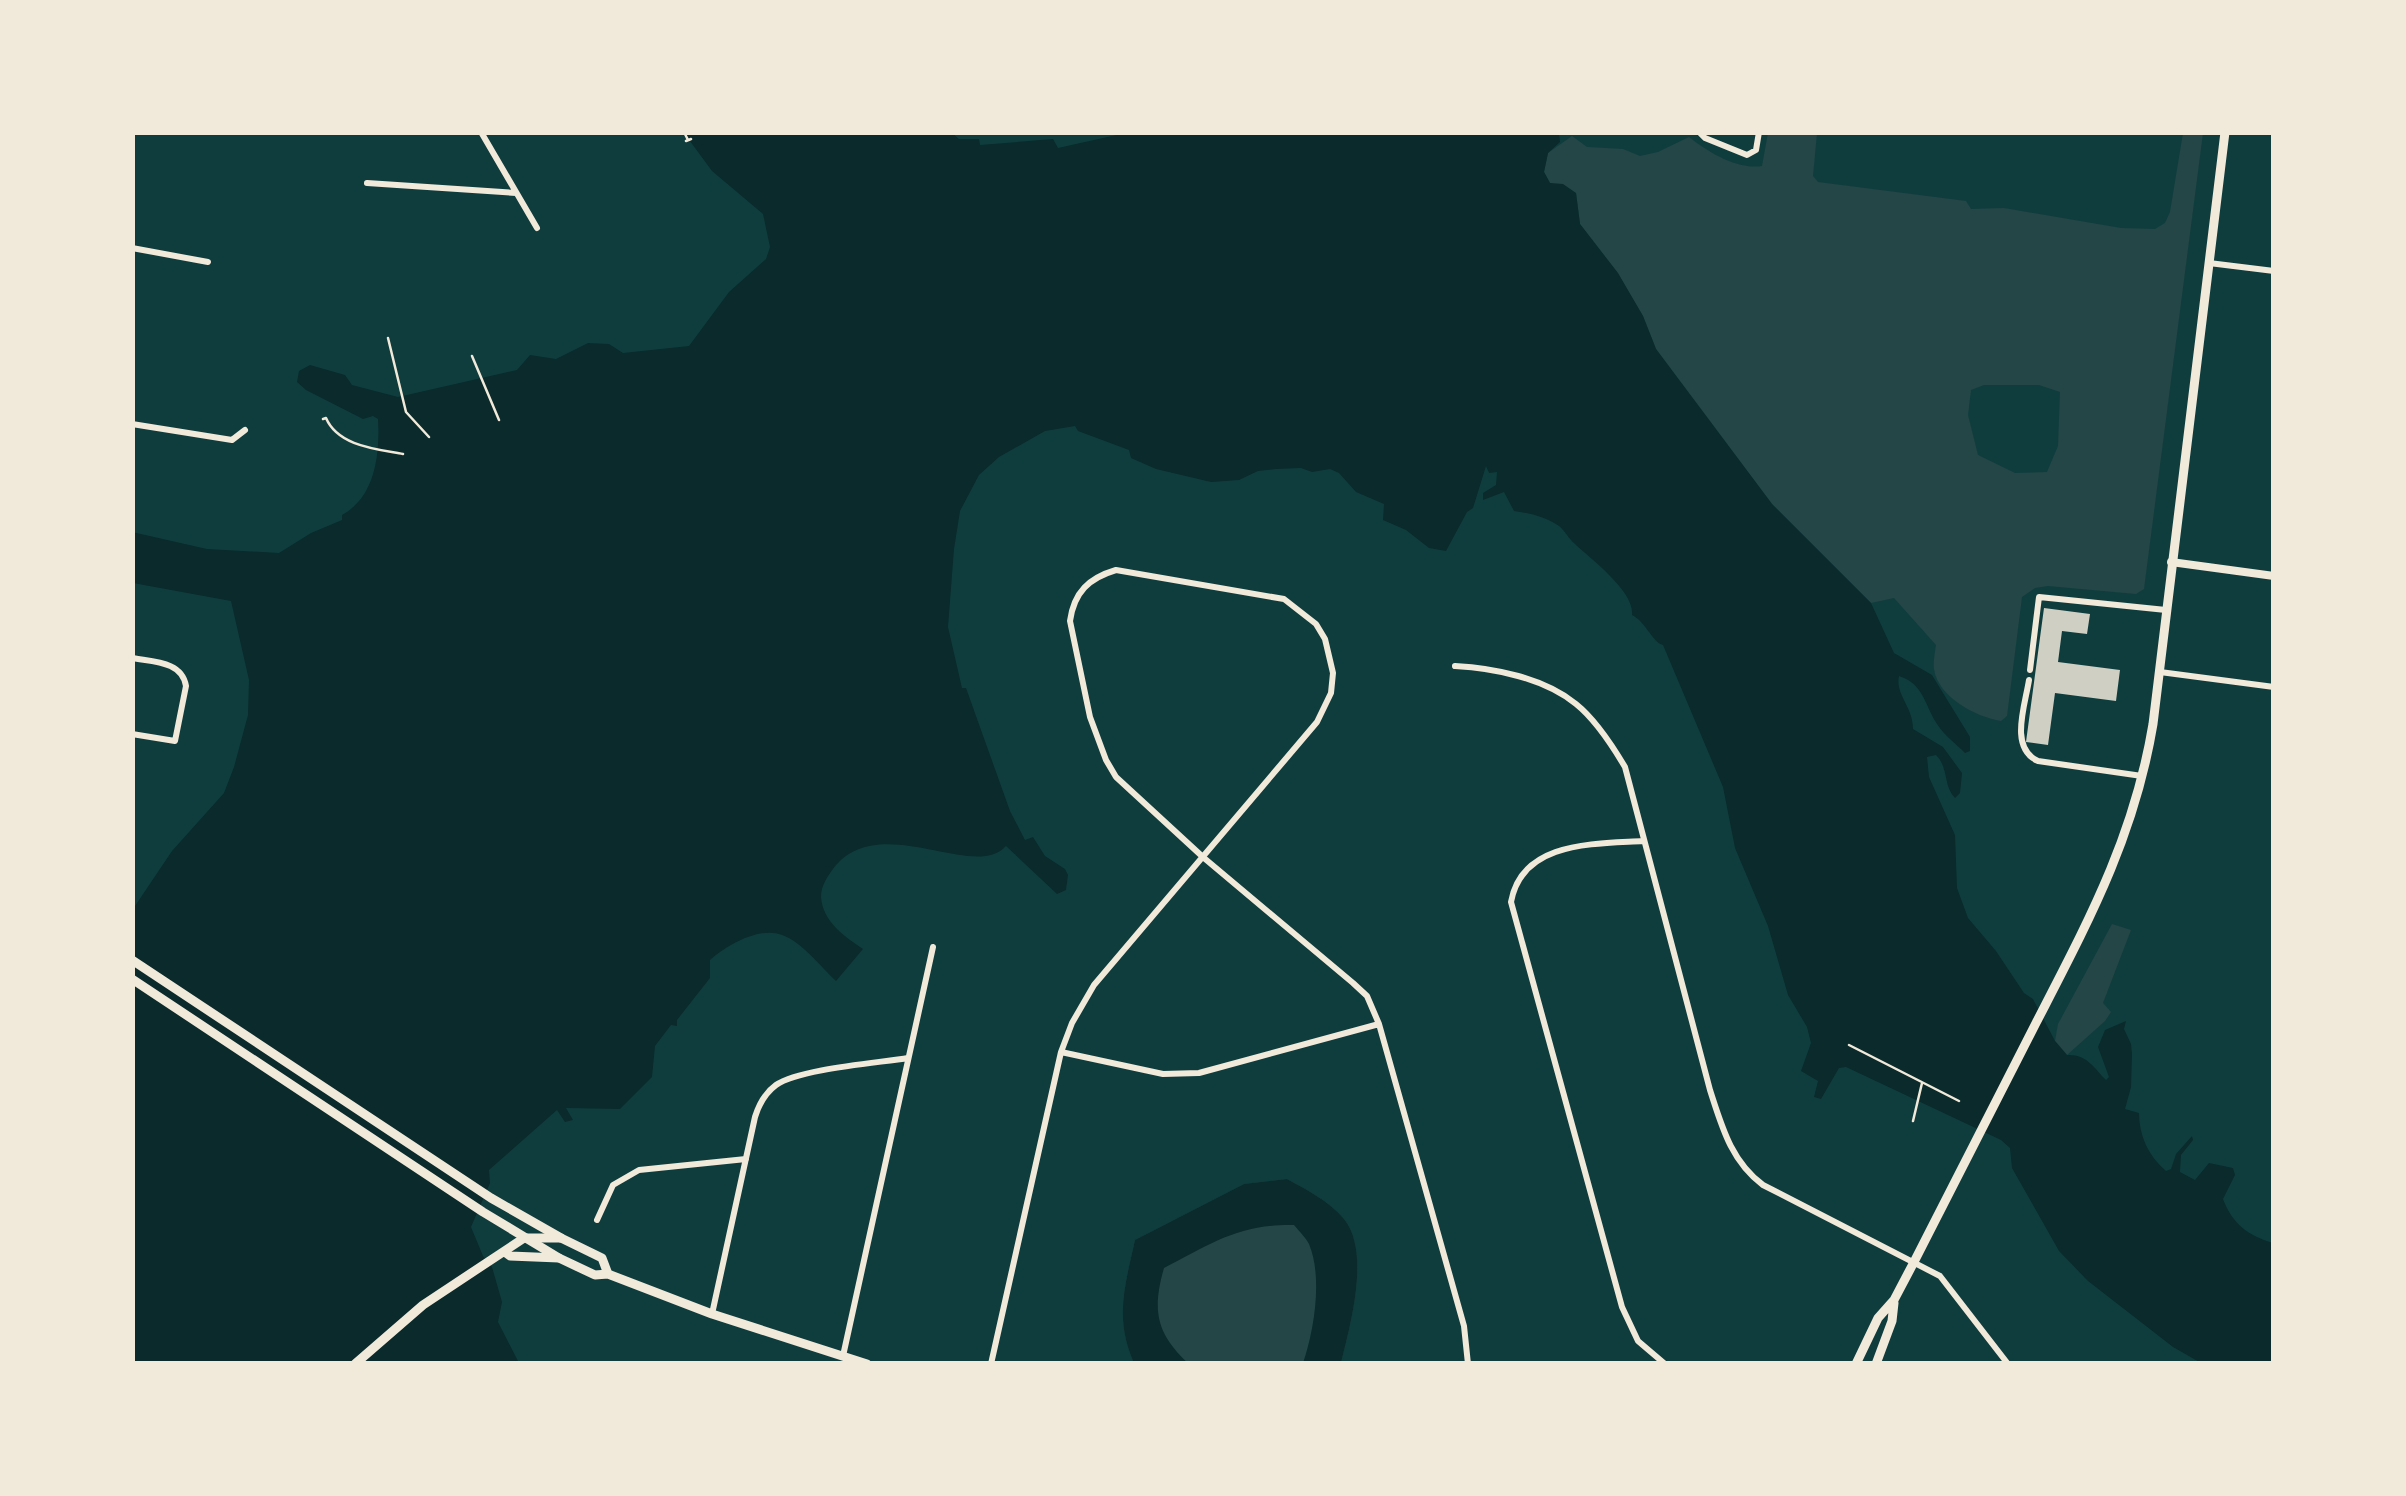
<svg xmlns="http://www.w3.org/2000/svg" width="2406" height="1496" font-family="Jost,sans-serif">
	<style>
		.green { fill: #244646; fill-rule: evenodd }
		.water { fill: #0a2a2b }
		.building { fill: #cfcfc3 }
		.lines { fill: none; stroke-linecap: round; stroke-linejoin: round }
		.path { stroke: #f1e9da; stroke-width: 2.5 }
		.minor { stroke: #f1e9da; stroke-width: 6 }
		.tertiary { stroke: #f1e9da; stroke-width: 8 }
		.secondary { stroke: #f1e9da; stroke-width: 9 }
		.primary { stroke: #f1e9da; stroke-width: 9 }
	</style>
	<rect width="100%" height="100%" fill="#0f3d3e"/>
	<path class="green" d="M1768 133H1817L1813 176 1818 182 1966 201 1971 209 2004 208 2121 228 2155 229 2165 223 2170 212 2183 133H2203L2144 589 2136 594 2048 586 2035 588 2022 597 2007 716 2001 721C1976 717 1938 697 1934 669 1933 662 1935 652 1936 645L1894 598 1871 603 1772 504 1656 349 1643 316 1618 274 1580 224 1576 193 1550 183 1544 172 1548 153 1572 136 1587 147 1623 149 1640 156 1658 152 1689 137C1708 152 1737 170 1762 166ZM1984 385H2039L2060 392 2058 446 2047 472 2015 473 1978 455 1968 415 1971 390Z
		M2112 924 2131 930 2103 1003 2111 1012 2105 1021 2067 1055 2055 1041 2058 1024Z
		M1287 1179C1307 1190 1329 1201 1344 1219 1371 1252 1350 1326 1341 1363H1134C1114 1318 1125 1286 1135 1240L1244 1184Z"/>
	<path class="water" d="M951 132 959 139H979L980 145 1053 139 1058 148 1130 132 1559 133 1560 142 1548 153 1544 172 1550 183 1563 184 1576 193 1580 224 1618 273 1643 316 1656 349 1772 504 1871 603 1894 653 1932 675 1970 737V751L1965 753C1956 744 1944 735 1937 724 1924 704 1924 684 1899 676 1895 695 1913 706 1913 729L1943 747 1962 773 1960 793 1955 798C1943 786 1949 768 1936 755L1927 757 1929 777 1955 835 1957 888 1968 918 1996 951 2024 993 2033 999 2055 1041 2067 1055C2087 1054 2094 1068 2106 1080L2109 1077 2098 1047 2105 1030 2126 1021 2124 1029 2131 1044 2132 1054 2131 1087 2125 1109 2139 1113C2139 1135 2148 1156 2166 1171L2171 1169 2176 1154 2192 1136 2193 1140 2181 1155 2180 1172 2195 1180 2209 1163 2233 1168 2235 1175 2223 1199C2233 1225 2248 1235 2273 1243V1363H2201L2173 1347 2088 1281 2059 1251 2012 1168 2010 1148 2001 1140 1846 1067 1839 1068 1821 1099 1814 1097 1818 1081 1801 1071 1811 1043 1807 1027 1788 995 1768 926 1735 848 1723 787 1663 645C1652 642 1646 622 1632 615 1635 592 1591 559 1575 544 1569 539 1565 531 1559 526 1546 517 1529 513 1514 511L1504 492 1483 500V493L1496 485 1497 472 1489 473 1486 466 1473 508 1467 512 1446 551 1429 548 1406 530 1383 520 1384 504 1356 492 1339 473 1330 469 1312 472 1301 468 1276 469 1258 471 1239 480 1211 482 1156 469 1131 458 1129 450 1078 431 1075 426 1045 431 999 457 979 475 960 511 954 549 948 627 962 688H966L1010 811 1025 840 1033 837 1045 856 1065 869 1068 875 1066 890 1057 894 1006 846C974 882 878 809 833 869 827 877 821 886 821 897 823 922 844 936 863 949L836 981C820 966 802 942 782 935 759 926 726 946 710 960V978L677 1020V1026L671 1025 655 1046 652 1077 620 1109 566 1108 573 1120 565 1122 557 1110 489 1170 490 1183 471 1227 483 1256 492 1267 502 1302 498 1322 519 1363H133V909L172 851 224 793 234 767 248 715 249 680 231 601 133 583 132 532 207 549 279 553 311 533 342 520V515C375 497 380 455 378 419L373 416 363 419 306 390 297 382 299 371 310 365 345 375 352 385 398 397 517 370 530 355 556 359 588 343 609 344 623 353 689 346 729 292 766 259 770 247 763 214 712 171 684 133Z
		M1287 1179C1307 1190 1329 1201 1344 1219 1371 1252 1350 1326 1341 1363H1303C1314 1331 1323 1277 1309 1244 1306 1238 1299 1231 1294 1225 1239 1224 1212 1243 1164 1268 1152 1310 1156 1333 1188 1363H1134C1114 1318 1125 1286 1135 1240L1244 1184Z"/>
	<path class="building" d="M2044 608 2090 614 2087 634 2062 631 2058 662 2120 670 2116 701 2055 693 2048 745 2026 742Z"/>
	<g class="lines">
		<path class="path" d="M684 132 688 140
			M686 141 691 139
			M388 338 406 412 429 437
			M472 356 499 420
			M323 419 326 418C338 446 376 449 403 454
			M1849 1045 1959 1101
			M1913 1121 1922 1083"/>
		<path class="minor" d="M481 132 537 228
			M1699 132 1705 138 1747 155 1756 150 1759 132
			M367 183 516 193
			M132 248 208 262
			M2209 263 2274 271
			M132 424 232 440 245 430
			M132 658C153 662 182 661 186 686L175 741 132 734
			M1455 666C1494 668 1544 678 1576 704 1596 720 1612 745 1625 767L1710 1090C1722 1127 1731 1161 1763 1185L1940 1276 2008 1364
			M2030 670 2039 597 2166 610
			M2160 672 2274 687
			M2029 680C2025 706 2009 748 2038 761L2142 776
			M1643 841C1594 844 1522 841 1511 902L1622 1307 1638 1341 1665 1364
			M1061 1052 1163 1074 1199 1073 1379 1024
			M597 1220 613 1185 639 1170 746 1159
			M712 1314 755 1117C759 1104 765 1093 776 1085 799 1069 877 1063 908 1058
			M843 1356 933 947
			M991 1364 1061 1052 1072 1023 1094 985 1317 722 1331 693 1333 673 1325 639 1316 624 1284 599 1116 570C1089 578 1074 592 1070 621L1090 717 1106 760 1116 777 1204 858 1353 983 1367 996 1379 1024 1464 1326 1468 1364"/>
		<path class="tertiary" d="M2171 562 2274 576"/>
		<path class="secondary" d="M132 960 491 1198 561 1238
			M132 979 483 1212 559 1258"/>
		<path class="primary" d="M506 1253 510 1256 559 1258 595 1275 608 1274 712 1314 867 1364
			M355 1364 423 1305 524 1238H561L602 1258 608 1274
			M1856 1364 1878 1318 1894 1300 1914 1262C1955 1182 1995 1102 2036 1023 2088 922 2134 838 2153 724L2225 132
			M1876 1364 1892 1321 1894 1303"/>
	</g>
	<rect width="2406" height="1496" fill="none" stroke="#f1e9da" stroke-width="270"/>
</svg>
